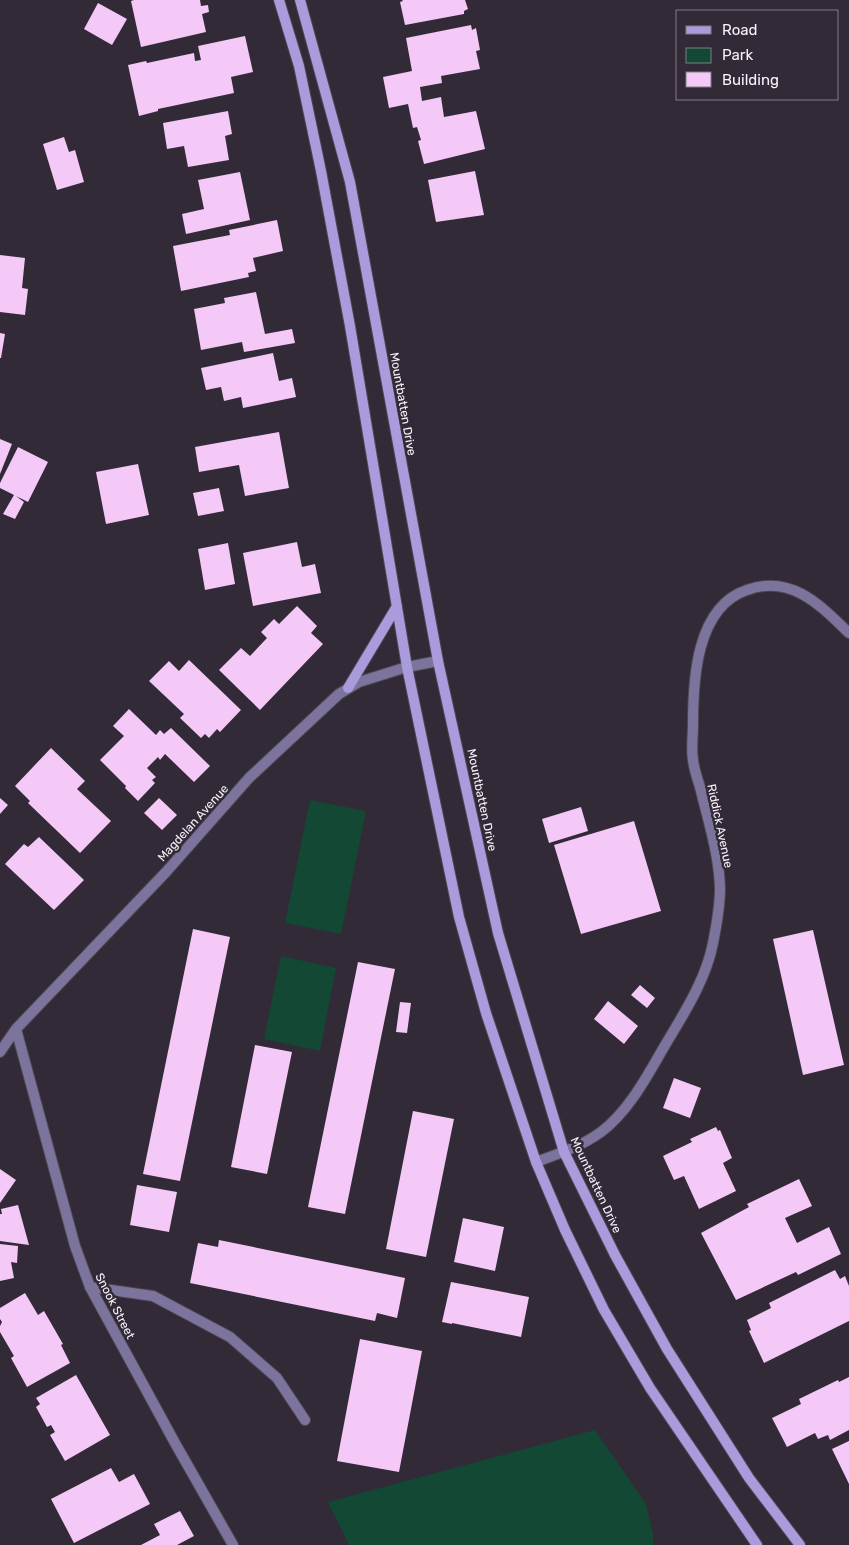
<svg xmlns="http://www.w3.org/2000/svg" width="849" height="1545" font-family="Rubik,sans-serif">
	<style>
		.green { fill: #124834 }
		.building { fill: #f4c8f7 }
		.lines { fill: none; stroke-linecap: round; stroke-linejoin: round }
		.lane-casing { stroke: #4f4652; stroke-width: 12 }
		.street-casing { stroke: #4f4652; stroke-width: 12 }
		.secondary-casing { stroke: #4f4652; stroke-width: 12 }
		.lane { stroke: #7d749d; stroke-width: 10 }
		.street { stroke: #7d749d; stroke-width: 10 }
		.secondary { stroke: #aa9bdc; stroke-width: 10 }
		.labels { text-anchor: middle; stroke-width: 5; stroke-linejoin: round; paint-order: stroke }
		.street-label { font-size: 12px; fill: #f8f2fb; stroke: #332a37 }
	</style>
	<rect width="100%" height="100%" fill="#332a37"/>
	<path class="green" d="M310 800 366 811 341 934 285 923Z
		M281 956 336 968 320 1051 264 1039Z
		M595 1430 646 1504 653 1534V1545H349L328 1502Z"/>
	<path class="building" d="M134 0H200L201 6 208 5 209 12 202 14 206 32 141 47 131 1Z
		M402 0H465L468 9 464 11V14L405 25 400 2 403 1Z
		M98 3 127 19 112 45 84 29Z
		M471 25 472 30 476 28 480 50 476 51 480 69 441 76 442 83 420 87 422 101 441 97 444 117 476 111 485 149 424 164 418 141 421 140 417 127 413 128 408 104 389 108 383 77 412 71 406 38Z
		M245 36 253 72 231 77 234 93 158 109V111L139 116 128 65 146 61 147 63 194 53 195 61 201 60 198 46Z
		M228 111 232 134 225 136 229 160 188 167 184 146 167 149 163 123Z
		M64 137 69 152 75 150 84 182 57 190 43 144Z
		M475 171 484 215 436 222 428 180Z
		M240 172 250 220 186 234 182 214 204 209 198 180Z
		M277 220 283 251 253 258 256 271 248 273 249 277 181 291 173 246 230 235 229 230Z
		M0 255 25 258 22 288 28 289 25 315 0 312Z
		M256 292 265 334 292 329 295 343 244 352 242 342 201 350 194 309 225 303 224 298Z
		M0 333 5 334 1 358H0Z
		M273 353 279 381 292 378 296 397 243 408 241 397 224 401 221 387 206 390 201 368Z
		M279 432 289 488 245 496 239 465 199 472 195 447Z
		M0 439 12 444 0 474Z
		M18 447 48 462 28 502 16 496 24 502 15 519 3 514 14 495 0 488V483Z
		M138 464 149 515 106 524 96 472Z
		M219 488 224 511 198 516 193 493Z
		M297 542 302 567 315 564 321 593 253 606 243 553Z
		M228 543 235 584 205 590 198 549Z
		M297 606 317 626 311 633 323 644 260 710 219 670 241 648 250 656 267 638 261 632 274 619 279 624Z
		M189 660 241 710 220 732 217 729 209 738 205 734 201 738 180 718 184 714 149 681 169 661 179 671Z
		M129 709 156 735 160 730 164 734 171 728 210 766 194 782 165 754 160 760 158 757 147 768 156 777 152 780 155 783 138 801 125 788 126 786 100 760 124 736 113 726Z
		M51 748 85 781 77 789 111 821 80 853 28 803 30 801 15 786Z
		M0 798 8 805 0 814Z
		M159 798 177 815 162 830 144 813Z
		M581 807 588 831 549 843 542 819Z
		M634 821 661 911 581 934 554 845Z
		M39 837 84 880 54 910 5 864 24 844 28 847Z
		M193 929 230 937 180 1181 143 1174Z
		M813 930 844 1065 803 1075 773 939Z
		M358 962 395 969 345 1214 308 1207Z
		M640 985 655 998 647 1008 631 995Z
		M608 1001 638 1026 624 1044 594 1019Z
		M400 1002 411 1003 407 1033 396 1032Z
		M255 1045 292 1052 267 1174 231 1167Z
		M674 1078 701 1088 690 1118 663 1108Z
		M413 1111 454 1119 426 1257 386 1249Z
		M716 1127 718 1131 720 1130 732 1158 723 1163 736 1191 699 1209 684 1176 674 1180 663 1156 692 1142 690 1139Z
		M0 1169 16 1180 0 1203Z
		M799 1179 812 1206 785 1218 797 1243 829 1227 841 1254 798 1275 796 1272 736 1300 701 1233 749 1207 747 1204Z
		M137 1185 177 1192 169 1232 130 1225Z
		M18 1205 29 1245 0 1241V1214H2L1 1209Z
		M463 1218 504 1227 495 1271 454 1262Z
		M219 1240 405 1278 397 1318 377 1313 375 1321 190 1283 198 1243 218 1247Z
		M0 1244 18 1246 17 1263 11 1262 14 1278 0 1281Z
		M835 1270 840 1279 845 1276 849 1286V1321L764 1363 749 1331 751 1330 747 1320 771 1308 769 1303Z
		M451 1282 529 1297 521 1337 452 1323V1324L442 1322Z
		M25 1293 38 1315 44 1311 63 1344 61 1345 70 1363 27 1387 11 1358 14 1356 0 1332V1326L2 1322 0 1319V1308Z
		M360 1339 422 1351 399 1472 337 1461Z
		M76 1375 110 1435 65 1461 50 1435 55 1432 51 1425 47 1427 36 1407 40 1404 36 1398Z
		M849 1377V1430L830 1440 828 1435 818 1439 815 1433 787 1447 772 1418 801 1404 799 1399 838 1380 839 1382Z
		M849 1441V1484L832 1449Z
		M111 1468 119 1482 134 1474 150 1504 74 1543 51 1499Z
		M180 1511 194 1536 177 1545H141L160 1535 154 1524Z"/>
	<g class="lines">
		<g class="lane-casing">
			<path id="lane" d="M90 1287 153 1296 230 1337 277 1378 305 1420"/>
		</g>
		<g class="street-casing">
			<path id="street" d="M16 1029 75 1246 90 1287 175 1443 233 1545
				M0 1052 16 1029 166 872 249 778 339 694 359 682 407 667 438 661
				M536 1162C558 1154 582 1146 601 1132 629 1111 647 1076 664 1047 683 1015 706 980 713 943 716 928 720 903 720 888 719 854 708 820 700 787 697 778 694 769 693 760 691 749 693 736 693 724 693 680 696 607 747 590 791 574 820 605 849 633"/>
		</g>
		<g class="secondary-casing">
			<path id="secondary" d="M279 0 299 66 321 171 350 326 407 667 459 917 486 1013 536 1162 565 1230 604 1310 650 1388 757 1545
				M300 0 350 182 438 661 498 933 564 1152 615 1255 667 1349 749 1478 800 1545
				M348 688 397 606"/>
		</g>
		<use href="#lane" class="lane"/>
		<use href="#street" class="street"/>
		<use href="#secondary" class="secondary"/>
	</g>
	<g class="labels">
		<g class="street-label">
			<text transform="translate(403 404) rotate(80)" y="4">Mountbatten Drive</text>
			<text transform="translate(482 800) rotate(78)" y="4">Mountbatten Drive</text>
			<text transform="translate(193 823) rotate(-48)" y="4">Magdelan Avenue</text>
			<text transform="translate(720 826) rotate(78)" y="4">Riddick Avenue</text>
			<text transform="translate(596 1185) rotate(65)" y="4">Mountbatten Drive</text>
			<text transform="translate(115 1306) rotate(63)" y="4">Snook Street</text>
		</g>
	</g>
	<rect x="676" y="10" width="162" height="90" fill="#332a37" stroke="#827a85"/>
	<rect x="686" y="26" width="25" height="8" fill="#aa9bdc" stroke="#827a85"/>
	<text x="722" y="35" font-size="15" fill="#f8f2fb">Road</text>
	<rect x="686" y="48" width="25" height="15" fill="#124834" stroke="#827a85"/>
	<text x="722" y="60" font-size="15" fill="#f8f2fb">Park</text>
	<rect x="686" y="72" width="25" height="15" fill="#f4c8f7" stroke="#827a85"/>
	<text x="722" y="85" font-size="15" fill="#f8f2fb">Building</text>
</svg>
